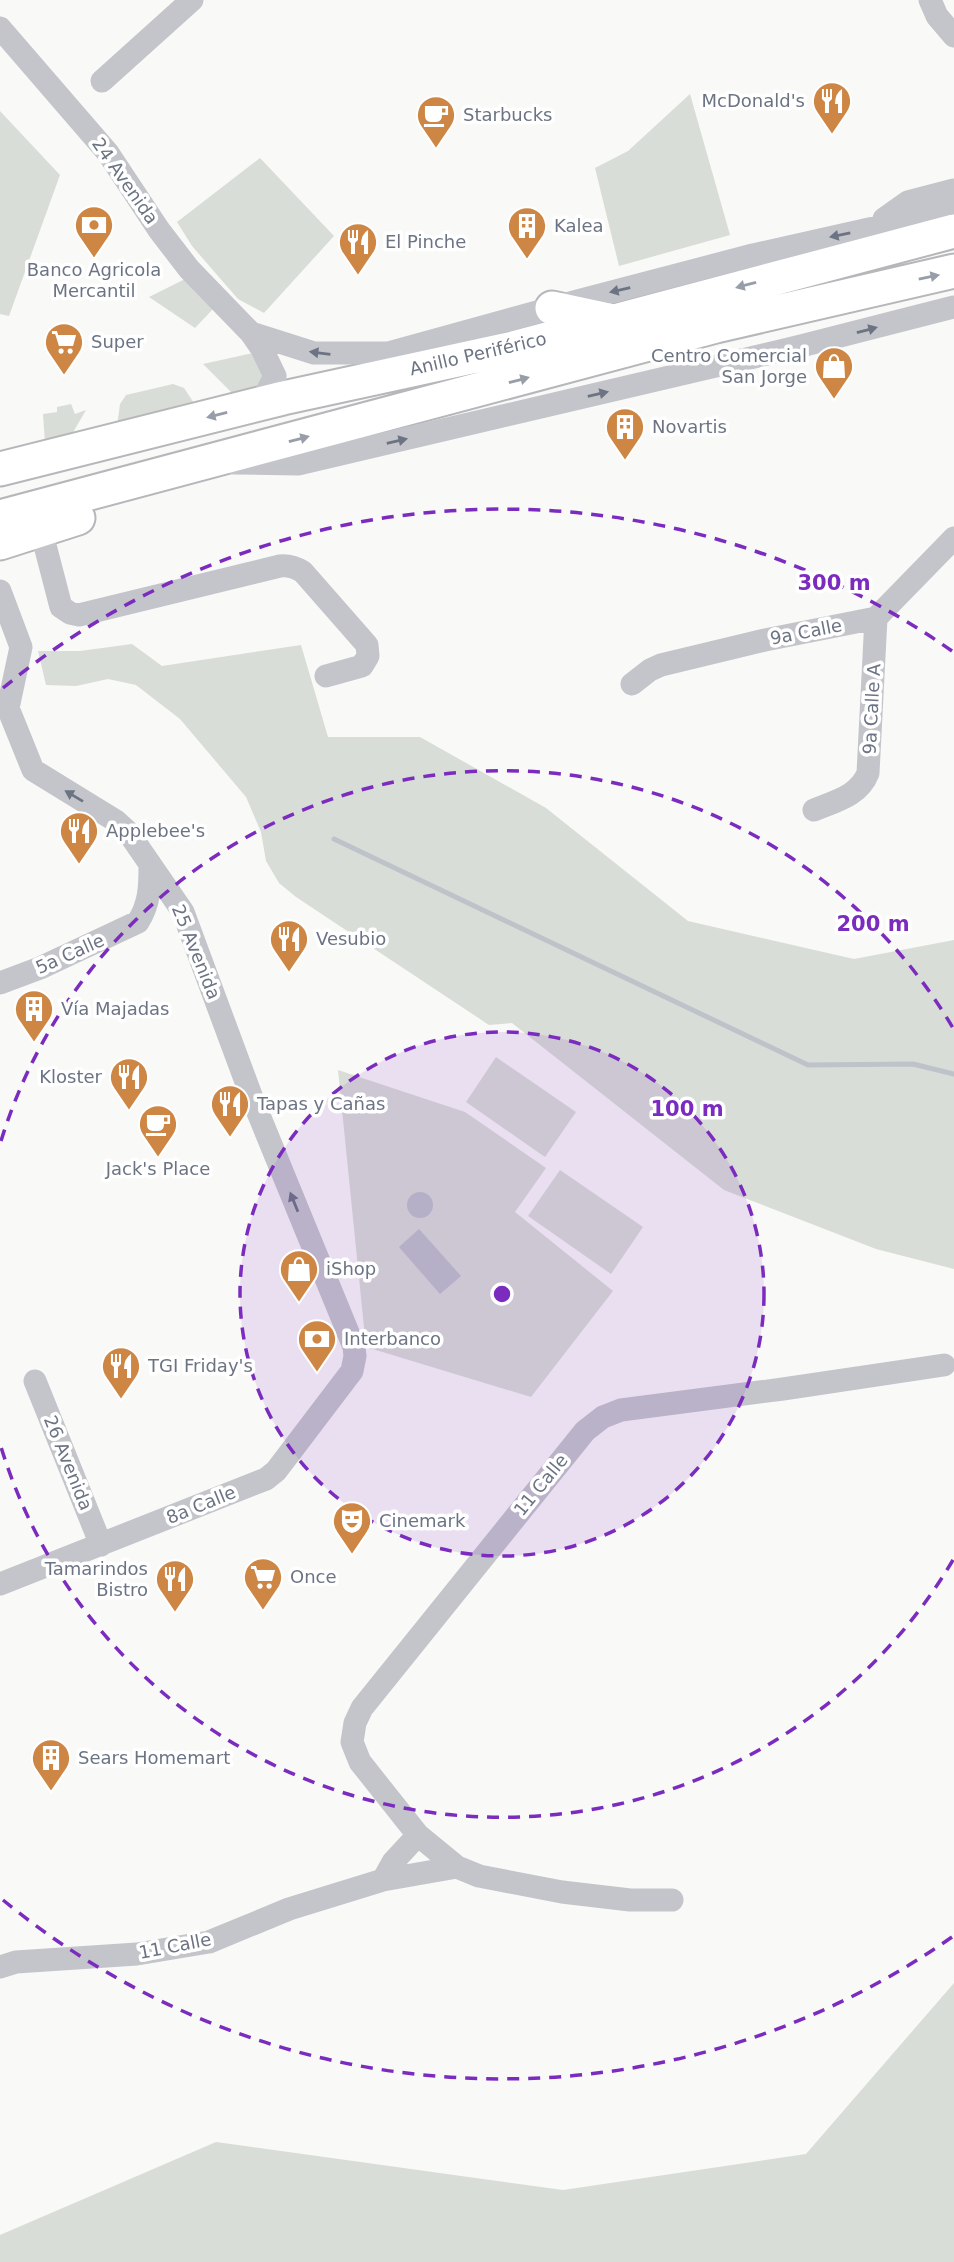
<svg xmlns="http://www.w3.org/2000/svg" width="954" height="2262" font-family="'DejaVu Sans',sans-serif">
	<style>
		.green { fill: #d8ddd7 }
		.water { fill: #bdc3c9 }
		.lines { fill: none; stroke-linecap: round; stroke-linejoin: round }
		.stream { stroke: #bdc3c9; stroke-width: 5 }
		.highway-casing { stroke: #b5b7bb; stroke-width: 37 }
		.minor { stroke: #c3c5ca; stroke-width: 23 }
		.highway { stroke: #fff; stroke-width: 33 }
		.oneway { fill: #6c7484 }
		.oneway2 { fill: #989ea9 }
		.ring { fill: none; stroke: #7b2cbf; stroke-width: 3.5; stroke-dasharray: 12 9 }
		.labels { text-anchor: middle; stroke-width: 7; stroke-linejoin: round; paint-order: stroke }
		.poi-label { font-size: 18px; fill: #6c7484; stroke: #fff; text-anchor: start }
		.street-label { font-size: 18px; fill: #6c7484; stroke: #fff }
		.centre { fill: #7b2cbf; stroke: #fff; stroke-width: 3.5 }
		.ring-label { font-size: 21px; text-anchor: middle; font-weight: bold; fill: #7b2cbf; stroke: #fff; stroke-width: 7; stroke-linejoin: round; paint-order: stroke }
	</style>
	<rect width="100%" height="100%" fill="#f9f9f7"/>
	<path class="green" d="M690 94 730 235 619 266 595 168 628 151Z
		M0 111 60 175 9 316 0 314Z
		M260 158 334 236 264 313 238 299 192 246 177 222Z
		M185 279 213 309 195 328 149 297Z
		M253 353 267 366 265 386 234 395 203 364Z
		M173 384 184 388 196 406 117 426 120 404 126 395Z
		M71 404 75 414 86 410 68 441 45 443 43 414 57 412V407Z
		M132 644 162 666 301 645 328 737H420L546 808 688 921 854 959 954 940V1269L876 1249 724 1190 512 1023 489 1025 296 897 279 883 266 861 261 832 246 797 180 719 136 685 108 679 76 686 46 685 38 651H80Z
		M496 1057 576 1112 545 1157 466 1102Z
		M338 1070 465 1112 546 1168 515 1212 613 1291 531 1397 366 1347Z
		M560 1170 643 1227 611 1274 528 1216Z
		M954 1983V2262H0V2235L216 2142 563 2190 806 2154Z"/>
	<path class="water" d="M407 1205a13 13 0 1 1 26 0a13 13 0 1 1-26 0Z
		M419 1229 461 1276 440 1294 399 1247Z"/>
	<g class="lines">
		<path class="stream" d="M334 839 808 1065 913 1064 954 1074"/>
		<g class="highway-casing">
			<path id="highway" d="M552 308 608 320
				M0 469 283 398 513 348 954 231
				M0 517 716 326 954 271
				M0 543 78 518"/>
		</g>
		<path class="minor" d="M930 0 937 16 954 36
			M0 28 108 153 159 230 189 269 251 333 262 349 275 376 261 403
			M102 81 192 0
			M884 219 908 202 954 190
			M251 333 314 353H388L577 301 753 255 869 229 954 206
			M234 463 298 464 797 347 954 307
			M41 530 61 607 70 613 79 615 280 566C289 565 295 567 303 572L367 645 368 656 362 666 326 676
			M0 591 21 647 8 708 33 770 116 821 128 832 183 912 252 1098 354 1347 355 1356 352 1371 276 1471 266 1479 0 1584
			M632 684 650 670 661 665 765 640 876 618 954 538
			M814 810C835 801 859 796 868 773L876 618
			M0 983 40 968 138 922C150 903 150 886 150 864
			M35 1381 101 1545
			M383 1880 393 1862 418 1835
			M672 1900H630L562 1892 479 1876 457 1867 418 1835 360 1762 352 1742 355 1723 362 1708 585 1431 603 1417 621 1410 783 1389 944 1365
			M0 1967 16 1962 137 1954 209 1942 289 1909 383 1880 457 1867"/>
		<use href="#highway" class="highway"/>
	</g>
	<defs><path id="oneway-solid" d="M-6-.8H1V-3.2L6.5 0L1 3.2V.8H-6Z" transform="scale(1.75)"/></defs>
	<g class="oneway">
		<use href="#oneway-solid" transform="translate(840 235) rotate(168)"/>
		<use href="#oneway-solid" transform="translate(620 290) rotate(167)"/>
		<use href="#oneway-solid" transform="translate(867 330) rotate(-15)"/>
		<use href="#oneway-solid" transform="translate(320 353) rotate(-173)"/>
		<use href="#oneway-solid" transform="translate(598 394) rotate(-13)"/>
		<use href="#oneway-solid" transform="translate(397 441) rotate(-13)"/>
		<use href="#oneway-solid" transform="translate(74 796) rotate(-149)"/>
		<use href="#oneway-solid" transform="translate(294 1202) rotate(-112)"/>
	</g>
	<g class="oneway2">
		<use href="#oneway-solid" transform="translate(929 277) rotate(-12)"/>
		<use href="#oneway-solid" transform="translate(746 285) rotate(165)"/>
		<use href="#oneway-solid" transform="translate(519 380) rotate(-15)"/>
		<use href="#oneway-solid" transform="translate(217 415) rotate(166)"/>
		<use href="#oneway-solid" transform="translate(299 439) rotate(-15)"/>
	</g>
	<circle cx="502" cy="1294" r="262" fill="#7b2cbf" fill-opacity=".12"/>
	<g class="ring">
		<circle cx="502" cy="1294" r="262"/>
		<path d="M953 1560A524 524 0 0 1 1 1447M1 1141A524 524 0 0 1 953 1028"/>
		<path d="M952 1937A785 785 0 0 1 3 1900M3 688A785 785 0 0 1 952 651"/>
	</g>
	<defs>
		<g id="restaurant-pin" transform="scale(2.0125)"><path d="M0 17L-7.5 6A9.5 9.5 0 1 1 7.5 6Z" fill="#cd8643" stroke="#fff"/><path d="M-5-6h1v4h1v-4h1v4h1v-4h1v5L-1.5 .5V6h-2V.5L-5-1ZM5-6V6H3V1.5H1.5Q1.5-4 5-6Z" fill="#fff"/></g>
		<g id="cafe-pin" transform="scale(2.0125)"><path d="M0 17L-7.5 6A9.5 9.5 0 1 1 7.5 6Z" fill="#cd8643" stroke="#fff"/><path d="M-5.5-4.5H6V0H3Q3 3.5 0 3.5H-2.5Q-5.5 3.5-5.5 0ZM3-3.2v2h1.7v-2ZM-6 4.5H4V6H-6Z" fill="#fff"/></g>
		<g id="bank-pin" transform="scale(2.0125)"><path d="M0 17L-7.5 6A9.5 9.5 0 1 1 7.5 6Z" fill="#cd8643" stroke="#fff"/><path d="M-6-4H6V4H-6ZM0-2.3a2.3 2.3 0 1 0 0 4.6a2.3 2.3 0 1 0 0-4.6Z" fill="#fff"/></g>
		<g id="building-pin" transform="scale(2.0125)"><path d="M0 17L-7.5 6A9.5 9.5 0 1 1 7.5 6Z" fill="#cd8643" stroke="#fff"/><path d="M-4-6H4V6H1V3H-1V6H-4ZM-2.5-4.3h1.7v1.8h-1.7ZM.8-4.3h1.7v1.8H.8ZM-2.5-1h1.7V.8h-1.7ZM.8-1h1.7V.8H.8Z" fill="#fff"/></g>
		<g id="supermarket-pin" transform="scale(2.0125)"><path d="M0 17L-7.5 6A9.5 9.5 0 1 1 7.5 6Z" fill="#cd8643" stroke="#fff"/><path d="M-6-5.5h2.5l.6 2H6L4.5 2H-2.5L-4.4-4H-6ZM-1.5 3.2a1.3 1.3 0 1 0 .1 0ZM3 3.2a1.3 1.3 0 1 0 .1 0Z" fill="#fff"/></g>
		<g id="shop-pin" transform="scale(2.0125)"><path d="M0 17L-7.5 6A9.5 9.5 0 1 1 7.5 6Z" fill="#cd8643" stroke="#fff"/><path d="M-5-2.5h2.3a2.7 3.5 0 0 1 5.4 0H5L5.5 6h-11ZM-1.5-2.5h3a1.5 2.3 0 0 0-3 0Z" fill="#fff"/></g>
		<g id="theatre-pin" transform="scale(2.0125)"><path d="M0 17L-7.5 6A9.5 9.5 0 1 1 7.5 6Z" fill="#cd8643" stroke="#fff"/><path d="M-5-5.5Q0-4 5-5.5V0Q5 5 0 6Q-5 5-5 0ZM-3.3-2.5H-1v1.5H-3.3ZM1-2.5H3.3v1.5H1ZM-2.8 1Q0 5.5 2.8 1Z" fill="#fff"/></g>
	</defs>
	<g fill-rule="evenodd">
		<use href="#restaurant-pin" x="832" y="101"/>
		<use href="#cafe-pin" x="436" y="115"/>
		<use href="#bank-pin" x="94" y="225"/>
		<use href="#building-pin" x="527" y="226"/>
		<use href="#restaurant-pin" x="358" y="242"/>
		<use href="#supermarket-pin" x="64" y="342"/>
		<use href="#shop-pin" x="834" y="366"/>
		<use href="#building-pin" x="625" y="427"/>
		<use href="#restaurant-pin" x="79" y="831"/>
		<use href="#restaurant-pin" x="289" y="939"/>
		<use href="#building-pin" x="34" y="1009"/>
		<use href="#restaurant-pin" x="129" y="1077"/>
		<use href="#restaurant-pin" x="230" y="1104"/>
		<use href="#cafe-pin" x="158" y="1124"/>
		<use href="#shop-pin" x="299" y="1269"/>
		<use href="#bank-pin" x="317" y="1339"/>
		<use href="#restaurant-pin" x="121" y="1366"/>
		<use href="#theatre-pin" x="352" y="1521"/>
		<use href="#supermarket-pin" x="263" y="1577"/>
		<use href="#restaurant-pin" x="175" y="1579"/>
		<use href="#building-pin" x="51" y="1758"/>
	</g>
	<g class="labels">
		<g class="poi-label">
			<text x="805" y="107" text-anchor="end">McDonald's</text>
			<text x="463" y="121">Starbucks</text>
			<text x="554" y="232">Kalea</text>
			<text x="385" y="248">El Pinche</text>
			<text x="94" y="276" text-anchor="middle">Banco Agricola<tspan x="94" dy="21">Mercantil</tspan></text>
			<text x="91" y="348">Super</text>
			<text x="807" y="362" text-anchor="end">Centro Comercial<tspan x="807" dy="21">San Jorge</tspan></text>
			<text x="652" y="433">Novartis</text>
			<text x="106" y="837">Applebee's</text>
			<text x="316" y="945">Vesubio</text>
			<text x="61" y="1015">Vía Majadas</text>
			<text x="102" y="1083" text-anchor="end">Kloster</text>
			<text x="257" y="1110">Tapas y Cañas</text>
			<text x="158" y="1175" text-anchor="middle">Jack's Place</text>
			<text x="326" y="1275">iShop</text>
			<text x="344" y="1345">Interbanco</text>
			<text x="148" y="1372">TGI Friday's</text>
			<text x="379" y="1527">Cinemark</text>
			<text x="148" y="1575" text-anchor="end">Tamarindos<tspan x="148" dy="21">Bistro</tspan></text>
			<text x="290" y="1583">Once</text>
			<text x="78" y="1764">Sears Homemart</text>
		</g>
		<g class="street-label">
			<text transform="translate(125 181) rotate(55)" y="6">24 Avenida</text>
			<text transform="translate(478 354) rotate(-13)" y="6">Anillo Periférico</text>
			<text transform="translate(806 632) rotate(-11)" y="6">9a Calle</text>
			<text transform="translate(872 709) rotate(-87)" y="6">9a Calle A</text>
			<text transform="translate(196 952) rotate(68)" y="6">25 Avenida</text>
			<text transform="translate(70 954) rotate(-24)" y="6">5a Calle</text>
			<text transform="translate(68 1463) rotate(68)" y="6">26 Avenida</text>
			<text transform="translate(541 1485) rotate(-51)" y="6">11 Calle</text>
			<text transform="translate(201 1505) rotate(-22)" y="6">8a Calle</text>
			<text transform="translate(175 1946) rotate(-11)" y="6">11 Calle</text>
		</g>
	</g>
	<circle cx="502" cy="1294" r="10" class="centre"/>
	<g class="ring-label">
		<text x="834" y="590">300 m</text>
		<text x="873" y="931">200 m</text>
		<text x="687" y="1116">100 m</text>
	</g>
</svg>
